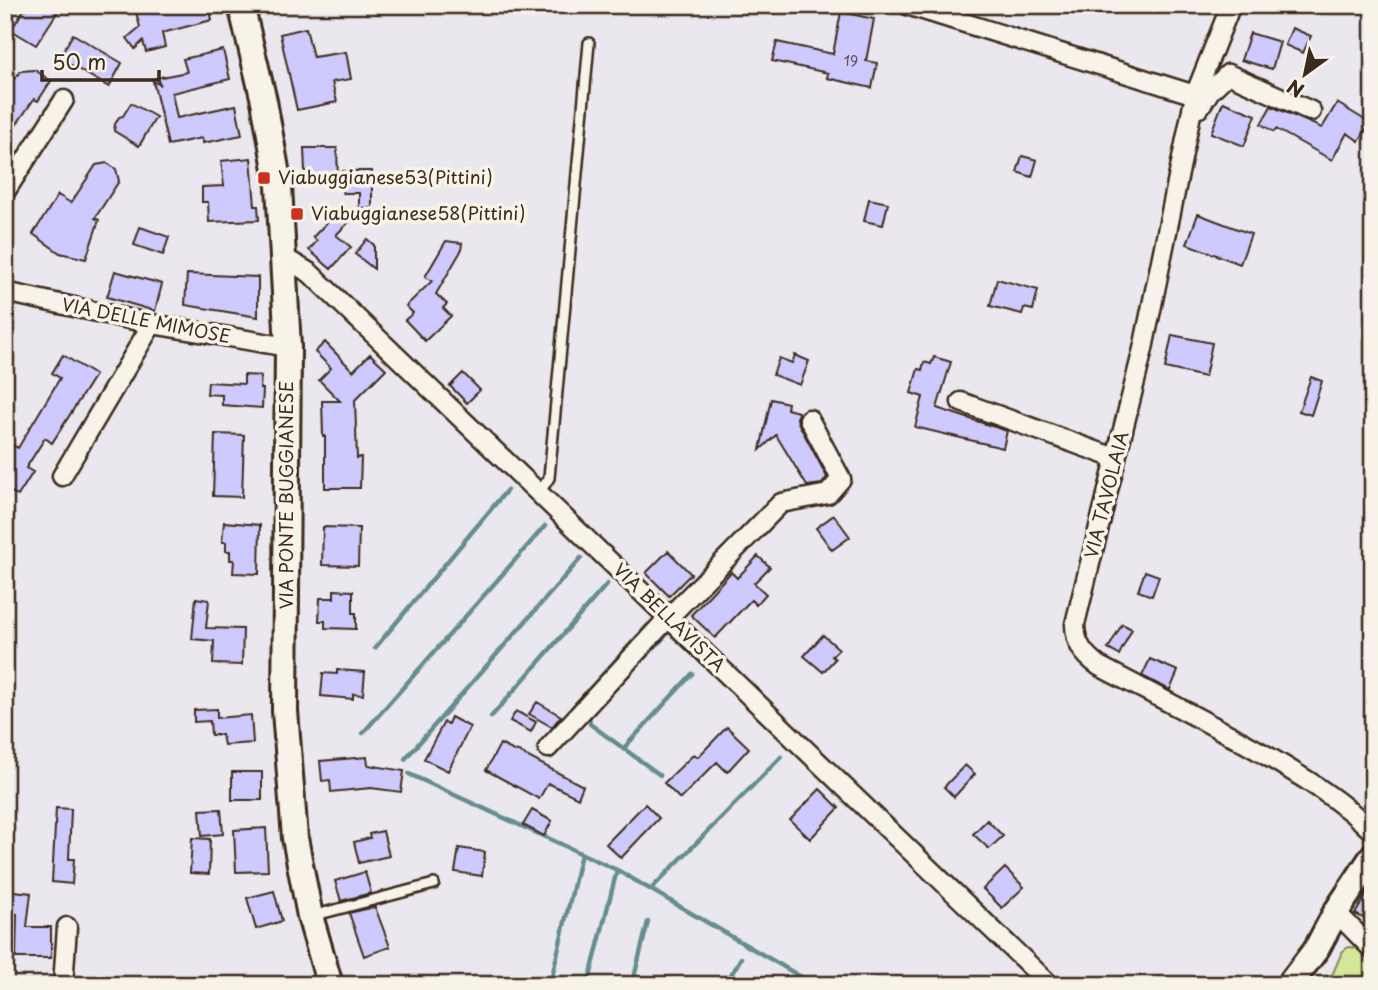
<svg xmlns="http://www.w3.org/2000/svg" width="1378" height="990" font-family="'Playpen Sans',sans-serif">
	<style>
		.green { fill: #d5e79b; stroke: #88885c; stroke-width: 2 }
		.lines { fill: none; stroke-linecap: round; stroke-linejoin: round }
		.stream { stroke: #648e8f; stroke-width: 4.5 }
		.building { fill: #cecafd; stroke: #3b2a1e; stroke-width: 2 }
		.service-casing { stroke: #3b2a1e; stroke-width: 14 }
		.minor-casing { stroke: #3b2a1e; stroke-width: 23 }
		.secondary-casing { stroke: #3b2a1e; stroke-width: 30 }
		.service { stroke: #f7f3e8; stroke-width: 9 }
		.minor { stroke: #f7f3e8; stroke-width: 18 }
		.secondary { stroke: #f7f3e8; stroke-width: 24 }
		.poi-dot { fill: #c8321e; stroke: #f7f3e8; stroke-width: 2.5 }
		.labels { text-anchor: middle; stroke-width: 7; stroke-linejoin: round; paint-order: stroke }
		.number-label { font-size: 14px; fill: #605256 }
		.poi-label { font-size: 18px; fill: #3b2a1e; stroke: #f7f3e8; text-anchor: start }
		.street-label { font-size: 18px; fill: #3b2a1e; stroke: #f7f3e8 }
	</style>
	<rect width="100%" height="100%" fill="#ebe7ee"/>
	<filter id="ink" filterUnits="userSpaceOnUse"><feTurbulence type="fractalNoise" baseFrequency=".0143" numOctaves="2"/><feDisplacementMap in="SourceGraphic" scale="14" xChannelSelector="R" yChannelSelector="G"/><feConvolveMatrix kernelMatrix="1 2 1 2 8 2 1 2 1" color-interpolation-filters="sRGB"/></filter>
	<g filter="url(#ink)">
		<path class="green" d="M1348 947 1358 948 1373 962V985H1321L1333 973 1342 952Z"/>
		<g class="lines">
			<path class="stream" d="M375 648 507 490
				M606 698 670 631 672 633
				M573 707 648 625
				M592 712 589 716 590 724 660 775
				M491 717 607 584
				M363 733 545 526
				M623 749 692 674
				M405 759 581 558
				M409 774 617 870 815 985
				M653 887 781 757
				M550 985 581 854
				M588 985 617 870
				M632 985 648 922
				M725 985 741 958"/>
		</g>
		<path class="building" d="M27 5H62L36 45 11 30Z
			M134 5H209L212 20 162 33 165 47 146 52 143 41 135 49 127 38 140 27Z
			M841 12 874 19 866 61 877 63 872 88 827 78 828 73 772 61 777 42 833 54Z
			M306 28 313 57 346 52 351 79 332 82 337 102 297 110 280 34Z
			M1292 28 1311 36 1303 53 1285 45Z
			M1250 33 1280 42 1272 69 1241 60Z
			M73 34 122 63 109 87 59 58Z
			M223 50 230 79 172 93 177 118 236 105 242 135 203 143 202 138 168 145 153 81 161 85 156 78 187 72 183 59Z
			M35 70 51 81 38 101 34 99 5 141V87L12 77 14 79 21 71Z
			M1223 102 1256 115 1244 146 1211 133Z
			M131 103 156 117 139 146 114 131 115 124 119 117 123 116Z
			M1337 103 1370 123 1359 141 1347 133 1332 160 1276 129 1274 132 1261 124 1271 106 1322 128Z
			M304 148H337L338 182H311V171H305Z
			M1022 156 1037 160 1032 177 1017 172Z
			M251 158 255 206H258L259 220 209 222 208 202H202V187L224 186 221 161Z
			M107 163 116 169 119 181 95 218 99 220 86 259 60 253 33 234 58 195 71 203 96 165Z
			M343 171H372V208H359V193H343Z
			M869 199 888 203 883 225 864 221Z
			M338 211 349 222 336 235 351 247 331 269 309 250 317 241 313 237Z
			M1198 214 1251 234 1240 264 1187 244Z
			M140 227 169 237 163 255 134 245Z
			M367 239 374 245V269L355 254Z
			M446 241 462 243 461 251 436 294 447 304 443 308 451 316 425 341 405 320 413 313 406 306 432 281 425 277Z
			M115 271 162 284 155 311 107 297Z
			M187 274 258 277V317L185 305Z
			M997 279 1038 290 1033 310 1024 308 1022 314 990 306Z
			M1172 335 1212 343 1205 377 1165 368Z
			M325 342 353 371 370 354 386 369 355 400 357 458 361 457 360 488H325V436H323L322 401H340L319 380 331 368 315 352Z
			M63 355 95 375 52 443 45 438 26 468 33 472 18 496 5 488V441L18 448 60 378 52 373Z
			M795 355 809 361 800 385 773 375 779 358 792 363Z
			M934 357 951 362 937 408 1007 431 1003 448 915 427 923 397 911 393 918 369 922 370 924 362 931 364Z
			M463 373 480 390 467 403 450 386Z
			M244 375 261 376 260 389H263L262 408 222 405V395L207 394 208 382 244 384Z
			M1311 377 1322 381 1311 415 1299 411Z
			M771 399 788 403 787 409 798 412 797 419 799 424 827 477 822 484 807 486 776 435 760 450Z
			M215 434 244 435 242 497 213 496Z
			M834 515 850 537 832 550 816 528Z
			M224 522 260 525 259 574 233 573 234 560H230V551H226V542H222Z
			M323 527 359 528 358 566 322 565Z
			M668 551 691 574 669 596 646 573Z
			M758 556 770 567 754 583 766 594 756 605 751 600 715 638 691 615 731 572 737 578Z
			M1145 571 1159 576 1152 596 1138 591Z
			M334 590 353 591V613H356V629L325 628V621H319L320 598H334Z
			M196 598 209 600 206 628 243 629 242 665 213 664 214 641 192 639Z
			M1122 624 1132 629 1119 655 1108 649Z
			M823 635 839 649 832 656 835 659 823 672 804 656Z
			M1150 659 1178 671 1170 690 1142 676Z
			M337 670 365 672 363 695 353 694V699L321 696 323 673 337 674Z
			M537 702 561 716 552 727 529 714Z
			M217 709V718L251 715 253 743 224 745 222 735H211L210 721 194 722V710Z
			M516 711 536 722 531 732 510 721Z
			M451 717 470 727 448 771 424 759 444 722 448 724Z
			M727 727 749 748 727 772 717 762 680 799 664 783 694 754 698 757Z
			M500 744 516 752 517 751 583 786 578 798 548 783 539 799 486 770Z
			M367 757 368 765 404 771 401 792 371 788 331 792 330 780 322 781 320 761Z
			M965 765 975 774 954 797 944 787Z
			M232 772H262V800H232Z
			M820 789 839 808 810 839 790 820Z
			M645 804 659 818 621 858 606 844Z
			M56 808 71 809 69 859H74L72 884 52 882Z
			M221 809 223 834 202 836 200 810Z
			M532 810 552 821 544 836 523 825Z
			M987 820 1003 836 989 849 973 834Z
			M266 828 268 871 236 872 234 830Z
			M383 831 389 856 359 863 354 842 370 838 369 834Z
			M192 838 210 839 209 874 190 873Z
			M459 848 485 852 482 876 455 872Z
			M1005 868 1024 887 1002 908 983 889Z
			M365 872 371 893 341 901 335 881Z
			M1373 883V923L1355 914Z
			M5 890 31 893 27 927H51V958H16L17 914 5 912Z
			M274 891 282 921 256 929 247 898Z
			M375 907 390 947 364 956 349 913Z"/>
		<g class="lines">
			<g class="service-casing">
				<path id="service" d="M539 493 549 478 589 43
					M312 916 434 884"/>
			</g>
			<g class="minor-casing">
				<path id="minor" d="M907 5 1195 95
					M1231 5 1195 95 1143 349 1075 624C1075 644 1084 655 1099 666 1156 696 1214 725 1269 757 1306 779 1342 801 1373 832
					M1199 108 1210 91 1228 74 1311 111
					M5 192 64 100
					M283 257 310 273 1050 985
					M5 292 152 324 288 347
					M961 402 1115 458
					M62 476 152 324
					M548 748 668 618 781 503 828 494 841 479 809 419
					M1336 912 1373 950
					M63 985 67 927"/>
			</g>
			<g class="secondary-casing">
				<path id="secondary" d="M241 5 264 101 279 186 288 347 285 711 295 838 310 916 330 985
					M1289 985 1317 948 1336 912 1373 856"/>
			</g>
			<use href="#service" class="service"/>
			<use href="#minor" class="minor"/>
			<use href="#secondary" class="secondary"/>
		</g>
	</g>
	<g class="poi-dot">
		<rect x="257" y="171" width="14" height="14" rx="3.5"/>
		<rect x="290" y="207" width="14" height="14" rx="3.5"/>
	</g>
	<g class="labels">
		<g class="number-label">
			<text x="851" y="66">19</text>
		</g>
		<g class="poi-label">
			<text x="278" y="184">Viabuggianese53(Pittini)</text>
			<text x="311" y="220">Viabuggianese58(Pittini)</text>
		</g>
		<g class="street-label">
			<text transform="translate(146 321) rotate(11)" y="6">VIA DELLE MIMOSE</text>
			<text transform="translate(287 495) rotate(-90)" y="6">VIA PONTE BUGGIANESE</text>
			<text transform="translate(1107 495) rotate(-76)" y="6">VIA TAVOLAIA</text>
			<text transform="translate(669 618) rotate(44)" y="6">VIA BELLAVISTA</text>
		</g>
	</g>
	<rect width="1378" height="990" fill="none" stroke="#f7f3e8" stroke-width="28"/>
	<rect x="14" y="14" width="1350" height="962" fill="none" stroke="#3b2a1e" stroke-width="2.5" filter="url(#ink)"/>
	<g transform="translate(1305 74) rotate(213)" stroke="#f7f3e8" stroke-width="5" paint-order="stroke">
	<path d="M0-5L12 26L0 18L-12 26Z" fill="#3b2a1e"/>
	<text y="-10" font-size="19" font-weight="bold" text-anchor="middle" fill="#3b2a1e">N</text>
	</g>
	<path d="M42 70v10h117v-10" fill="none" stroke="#3b2a1e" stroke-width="3.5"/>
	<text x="52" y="70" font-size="21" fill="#3b2a1e" stroke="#f7f3e8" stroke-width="5" paint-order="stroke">50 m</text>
</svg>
